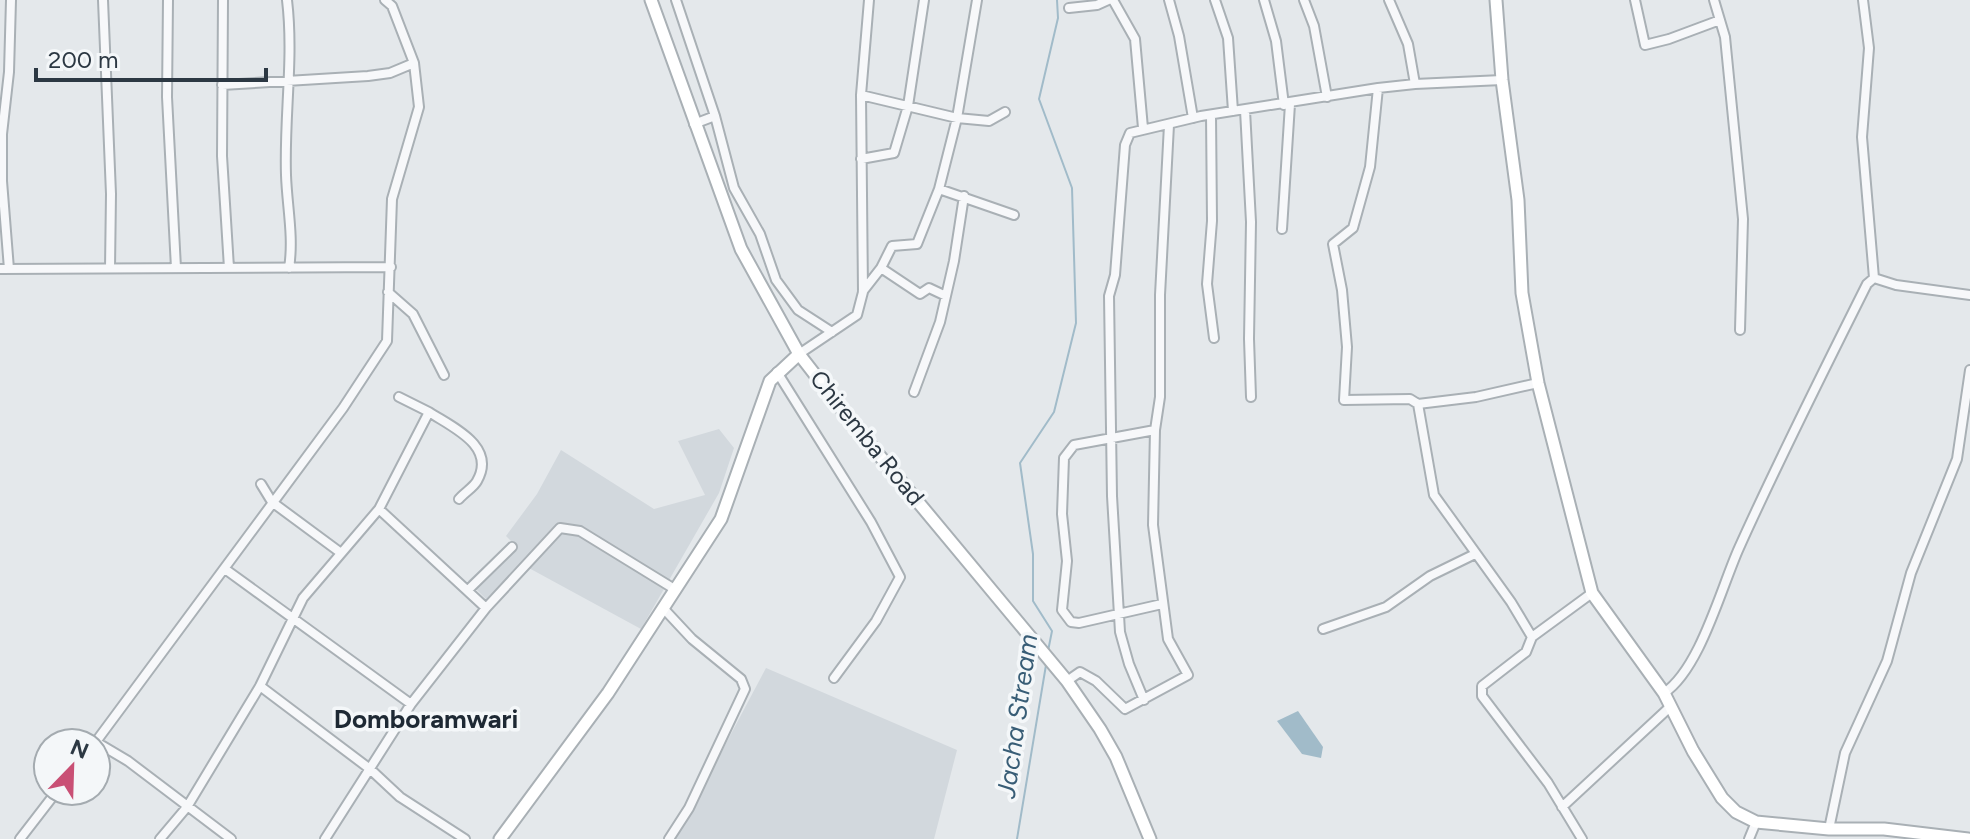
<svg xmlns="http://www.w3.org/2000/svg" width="1970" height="839" font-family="Figtree,sans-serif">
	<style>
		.built { fill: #d2d8dd }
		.water { fill: #a1bbc9 }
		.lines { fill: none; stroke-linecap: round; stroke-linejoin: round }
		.stream { stroke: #a1bbc9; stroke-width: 2 }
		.street-casing { stroke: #a9b0b5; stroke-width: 12 }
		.secondary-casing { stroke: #a9b0b5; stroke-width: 15 }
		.street { stroke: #f7f8fa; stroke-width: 8 }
		.secondary { stroke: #fff; stroke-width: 11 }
		.labels { text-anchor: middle; stroke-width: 7; stroke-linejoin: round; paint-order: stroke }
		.street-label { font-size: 24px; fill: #2c3843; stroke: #f4f7f9 }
		.water-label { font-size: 26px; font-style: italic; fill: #385d76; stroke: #f4f7f9 }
		.neighbourhood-label { font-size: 26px; font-weight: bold; fill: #1e2934; stroke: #f4f7f9 }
	</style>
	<rect width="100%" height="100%" fill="#e4e8eb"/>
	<path class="built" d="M719 429 734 448 719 493 641 629 527 567 490 603 468 581 511 541 506 536 537 494 561 450 654 509 705 495 678 441Z
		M766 668 957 750 934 839H672L689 813Z"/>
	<path class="water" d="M1298 711 1323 747 1321 758 1302 754 1277 721Z"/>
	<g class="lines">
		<path class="stream" d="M1048 651 1052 631 1033 601V554L1020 463 1054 412 1076 323 1072 188 1039 99 1058 18 1057 0
			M1017 839 1046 665"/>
		<g class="street-casing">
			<path id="street" d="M103 0 111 194 110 268
				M168 0 167 97 176 268
				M223 0 222 156 229 268
				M287 0C294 58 284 116 286 175 287 206 294 237 289 268
				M676 0 715 116 734 188 760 234 776 280 798 310 832 332
				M1113 0 1135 39 1143 128
				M1169 0 1179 36 1193 118
				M1215 0 1228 38 1233 111
				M1264 0 1276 41 1284 105
				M1304 0 1314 26 1327 97
				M1389 0 1408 44 1415 84
				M1635 0 1645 45 1669 39 1720 20
				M1714 0 1725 37 1743 219 1740 330
				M1069 8 1097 5 1108 0
				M222 85 368 76 390 73 414 63
				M1378 88 1370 167 1353 228 1333 244 1342 290 1347 347 1344 400 1410 399 1418 404 1476 397 1538 383
				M861 95 957 118 989 121 1005 112
				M1245 110 1251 222 1249 339 1251 397
				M1211 115 1212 221 1207 284 1214 338
				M694 124 715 116
				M861 159 894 153 908 106 924 0
				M939 189 1014 215
				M1282 229 1290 104
				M881 268 920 294 929 288 946 296
				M0 269 391 267
				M9 269 2 181V134L9 72 11 0
				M1874 278 1896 285 1970 295
				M863 291 881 268 892 246 917 244 939 189 957 118 977 0
				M388 292 413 314 444 375
				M799 354 857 315 863 292 861 95 869 0
				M777 372 871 522 900 577 876 621 834 678
				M914 392 940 322 954 261 964 196
				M399 397 429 412
				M1418 404 1434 495 1511 602 1532 637
				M1155 430 1074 445 1064 458 1062 514 1067 561 1062 610 1071 622 1079 623 1162 604
				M261 484 272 502 341 553
				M379 509 486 608
				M225 569 411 704
				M468 590 512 547
				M664 609 692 639 741 679 745 689 689 808 669 839
				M1323 629 1386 607 1430 576 1475 554
				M1067 681 1080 672 1096 681 1125 709 1188 675 1168 639 1153 525 1155 430 1160 397V295L1169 125
				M260 686 370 769 400 797 465 839
				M1664 693C1700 669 1721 588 1739 548 1779 459 1823 372 1867 284L1874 278 1862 137 1869 48 1863 0
				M1144 700 1129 664 1120 632 1112 496 1109 296 1115 275 1125 145 1130 133 1201 116 1378 88 1415 84 1502 80
				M96 742 128 761 231 839
				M95 743 343 408 387 341 392 199 419 107 414 63 392 6 385 0
				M1562 807 1671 706
				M1829 829 1845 753 1887 661 1911 573 1957 459 1970 370
				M20 839 57 791
				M160 839 187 807 260 686 303 598 379 509 429 412C452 427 497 446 477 481 474 487 464 493 459 499
				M325 839 411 704 486 608 560 528 580 531 676 590
				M1582 839 1548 783 1482 696V686L1526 652 1532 637 1592 593
				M1749 839 1756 822"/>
		</g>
		<g class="secondary-casing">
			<path id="secondary" d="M651 0 741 249 799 354 854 425 1067 681 1100 729 1116 757 1150 839
				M1496 0 1502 80 1518 200 1522 293 1538 383 1592 593 1664 693 1693 751 1722 798 1736 812 1756 822 1829 829H1884L1968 839
				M500 839 608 693 721 519 770 381 799 354"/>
		</g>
		<use href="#street" class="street"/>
		<use href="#secondary" class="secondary"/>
	</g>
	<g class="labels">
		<g class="street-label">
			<text transform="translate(867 438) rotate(51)" y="8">Chiremba Road</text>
		</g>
		<g class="water-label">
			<text transform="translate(1017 716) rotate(-82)" y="9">Jacha Stream</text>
		</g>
		<g class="neighbourhood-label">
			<text x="426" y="728">Domboramwari</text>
		</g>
	</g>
	<g transform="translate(72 767) rotate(23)"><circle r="38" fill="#f4f7f9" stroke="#a4abb0" stroke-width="2"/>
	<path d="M0-6L14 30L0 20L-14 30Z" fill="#c95075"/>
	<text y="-12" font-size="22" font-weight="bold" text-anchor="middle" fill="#2c3843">N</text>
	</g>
	<path d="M36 68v12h230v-12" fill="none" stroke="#2c3843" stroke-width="4"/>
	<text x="48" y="68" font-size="24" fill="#2c3843" stroke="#f4f7f9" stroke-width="6" paint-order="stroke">200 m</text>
</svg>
